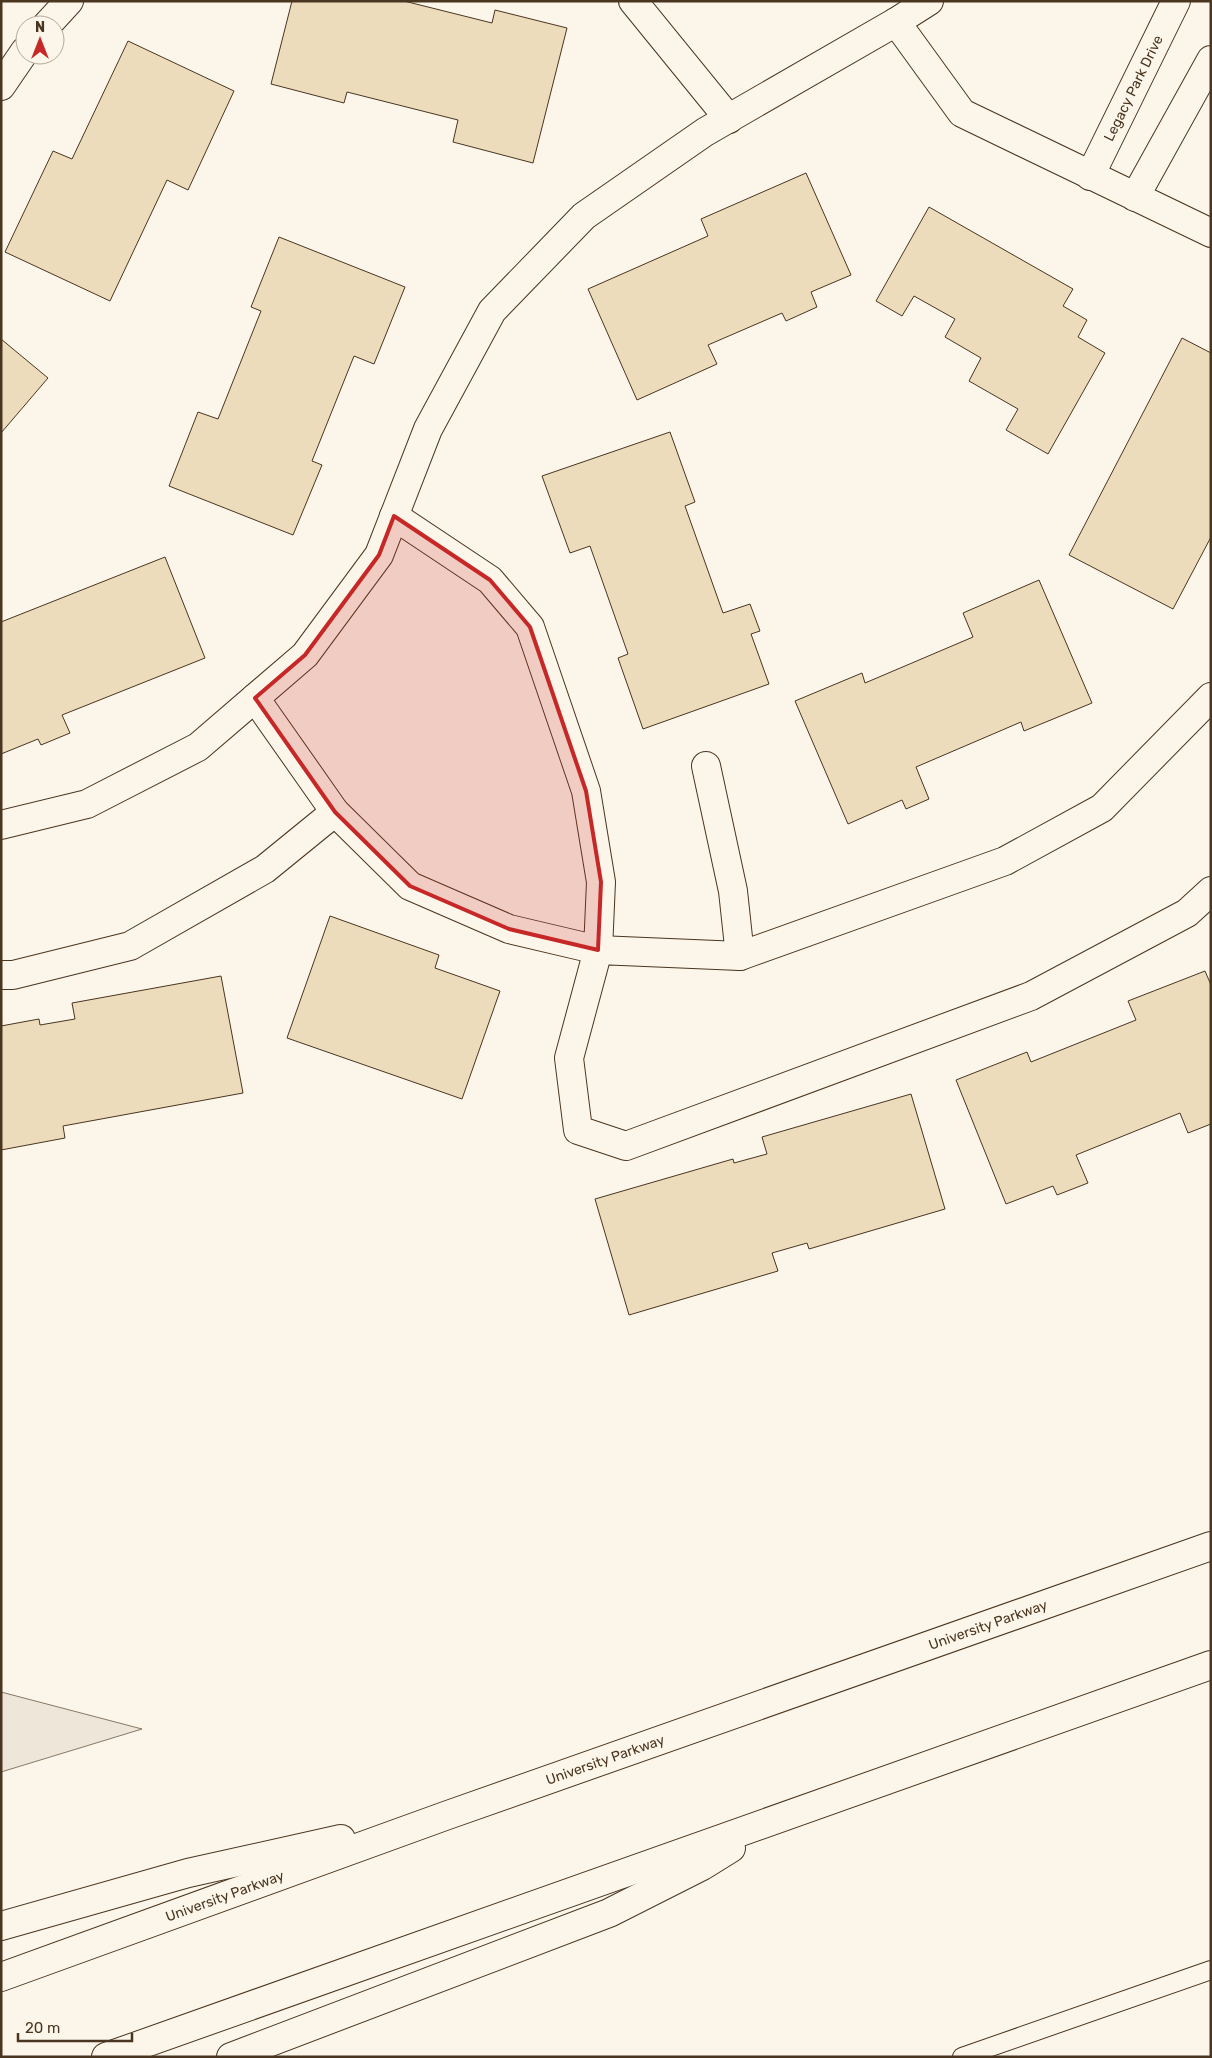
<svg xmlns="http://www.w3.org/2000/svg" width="1212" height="2058" font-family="Rubik,sans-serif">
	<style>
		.green { fill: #ede6d9; stroke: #887966 }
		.building { fill: #ecdcbc; stroke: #4a3520 }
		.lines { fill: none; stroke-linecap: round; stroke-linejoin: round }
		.service-casing { stroke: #4a3520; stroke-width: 20 }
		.minor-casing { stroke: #4a3520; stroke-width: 30 }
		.motorway-casing { stroke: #4a3520; stroke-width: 30 }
		.service { stroke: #fbf6e9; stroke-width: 18 }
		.minor { stroke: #fbf6e9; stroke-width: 28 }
		.motorway { stroke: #fbf6e9; stroke-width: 28 }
		.marked { fill: #c62828; fill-opacity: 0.2; stroke: #c62828; stroke-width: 4; stroke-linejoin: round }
		.labels { text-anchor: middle; stroke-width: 4; stroke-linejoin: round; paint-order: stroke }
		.street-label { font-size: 14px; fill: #4a3520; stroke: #fbf6e9 }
	</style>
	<rect width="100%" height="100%" fill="#fbf6e9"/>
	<path class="green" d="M1 1692 142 1729 1 1772Z"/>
	<path class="building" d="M292 1H404L492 23 495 10 567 28 533 163 453 142 458 120 347 92 344 103 271 84Z
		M128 41 234 91 188 190 167 180 110 301 5 252 53 151 72 159Z
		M806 173 851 275 811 292 817 307 786 321 782 313 708 345 717 364 637 400 588 289 708 236 701 219Z
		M929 207 1073 289 1063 306 1087 320 1078 337 1105 353 1048 454 1006 430 1018 409 969 381 981 358 945 337 955 319 914 296 902 316 876 301Z
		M279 237 405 287 374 364 354 356 312 461 322 465 293 535 169 486 198 412 218 419 261 311 251 307Z
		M1182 338 1211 353V537L1173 609 1069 555Z
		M1 339 48 378 1 433Z
		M670 432 695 502 685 506 723 613 750 604 760 631 751 634 769 684 643 729 618 658 628 654 590 546 570 553 542 476Z
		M165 557 205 658 62 715 70 733 41 745 38 739 1 754V622Z
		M1039 580 1092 703 1024 731 1021 722 916 767 929 799 906 809 902 800 848 824 795 701 862 673 865 683 973 637 963 613Z
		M330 916 439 955 435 968 500 991 462 1099 287 1038Z
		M1205 971 1211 985V1124L1188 1133 1180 1113 1076 1155 1088 1183 1057 1195 1053 1186 1006 1204 956 1080 1027 1052 1031 1062 1136 1020 1128 1001Z
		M221 976 243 1093 63 1126 65 1138 1 1150V1026L39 1019 40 1025 75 1019 72 1003Z
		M911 1094 945 1209 809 1249 807 1243 772 1253 778 1271 629 1315 595 1199 733 1159 734 1163 767 1154 762 1137Z"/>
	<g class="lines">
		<g class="service-casing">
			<path id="service" d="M962 2057 1211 1970"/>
		</g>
		<g class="minor-casing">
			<g id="minor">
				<path d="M633 1 729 119"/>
				<path d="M896 22 929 1"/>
				<path d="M47 25 69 1"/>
				<path d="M1 86 25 51"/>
				<path id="s1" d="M1090 176 1176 1"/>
				<path d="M1135 197 1211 60"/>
				<path d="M1211 697 1102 808 1005 861 740 956 598 950 569 1058 578 1130 626 1146 1031 996 1187 913 1211 891"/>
				<path d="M706 766 733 891 740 956"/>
				<path d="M335 812 410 886 509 929 598 950 601 882 586 791 530 627 490 580 394 516"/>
				<path d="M1 825 87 804 198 747 305 655 379 555 428 429 492 311 584 216 705 132 896 22 962 113 1211 233"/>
				<path d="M1 975H13L130 946 265 869 335 812 255 698"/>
			</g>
		</g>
		<g class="motorway-casing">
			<g id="motorway">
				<path d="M1 1926 188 1873 341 1839"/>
				<path id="s2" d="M1 1977 445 1816 1211 1546"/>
				<path d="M106 2057 1211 1665"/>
				<path d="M231 2057 609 1913 702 1866 731 1848"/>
			</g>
		</g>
		<use href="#service" class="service"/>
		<use href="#minor" class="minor"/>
		<use href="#motorway" class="motorway"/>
	</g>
	<path class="marked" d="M394 516 490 580 530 627 586 791 601 882 598 950 509 929 410 886 335 812 255 698 305 655 379 555Z"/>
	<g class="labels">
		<g class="street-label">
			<text dy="5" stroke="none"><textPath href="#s1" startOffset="98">Legacy Park Drive</textPath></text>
			<text dy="5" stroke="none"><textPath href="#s2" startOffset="1048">University Parkway</textPath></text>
			<text dy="5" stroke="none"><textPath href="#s2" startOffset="642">University Parkway</textPath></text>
			<text dy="5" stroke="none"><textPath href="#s2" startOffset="238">University Parkway</textPath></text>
		</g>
	</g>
	<rect width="1212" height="2058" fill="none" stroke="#4a3520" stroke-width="5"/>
	<g transform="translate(40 40)"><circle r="24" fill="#fbf6e9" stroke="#b4a999"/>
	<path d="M0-4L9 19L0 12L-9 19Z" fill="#c62828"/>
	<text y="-8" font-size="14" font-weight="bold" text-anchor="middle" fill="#4a3520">N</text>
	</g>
	<path d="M18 2033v8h114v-8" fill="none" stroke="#4a3520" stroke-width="2.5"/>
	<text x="25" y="2033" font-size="15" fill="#4a3520" stroke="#fbf6e9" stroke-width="4" paint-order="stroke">20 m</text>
</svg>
